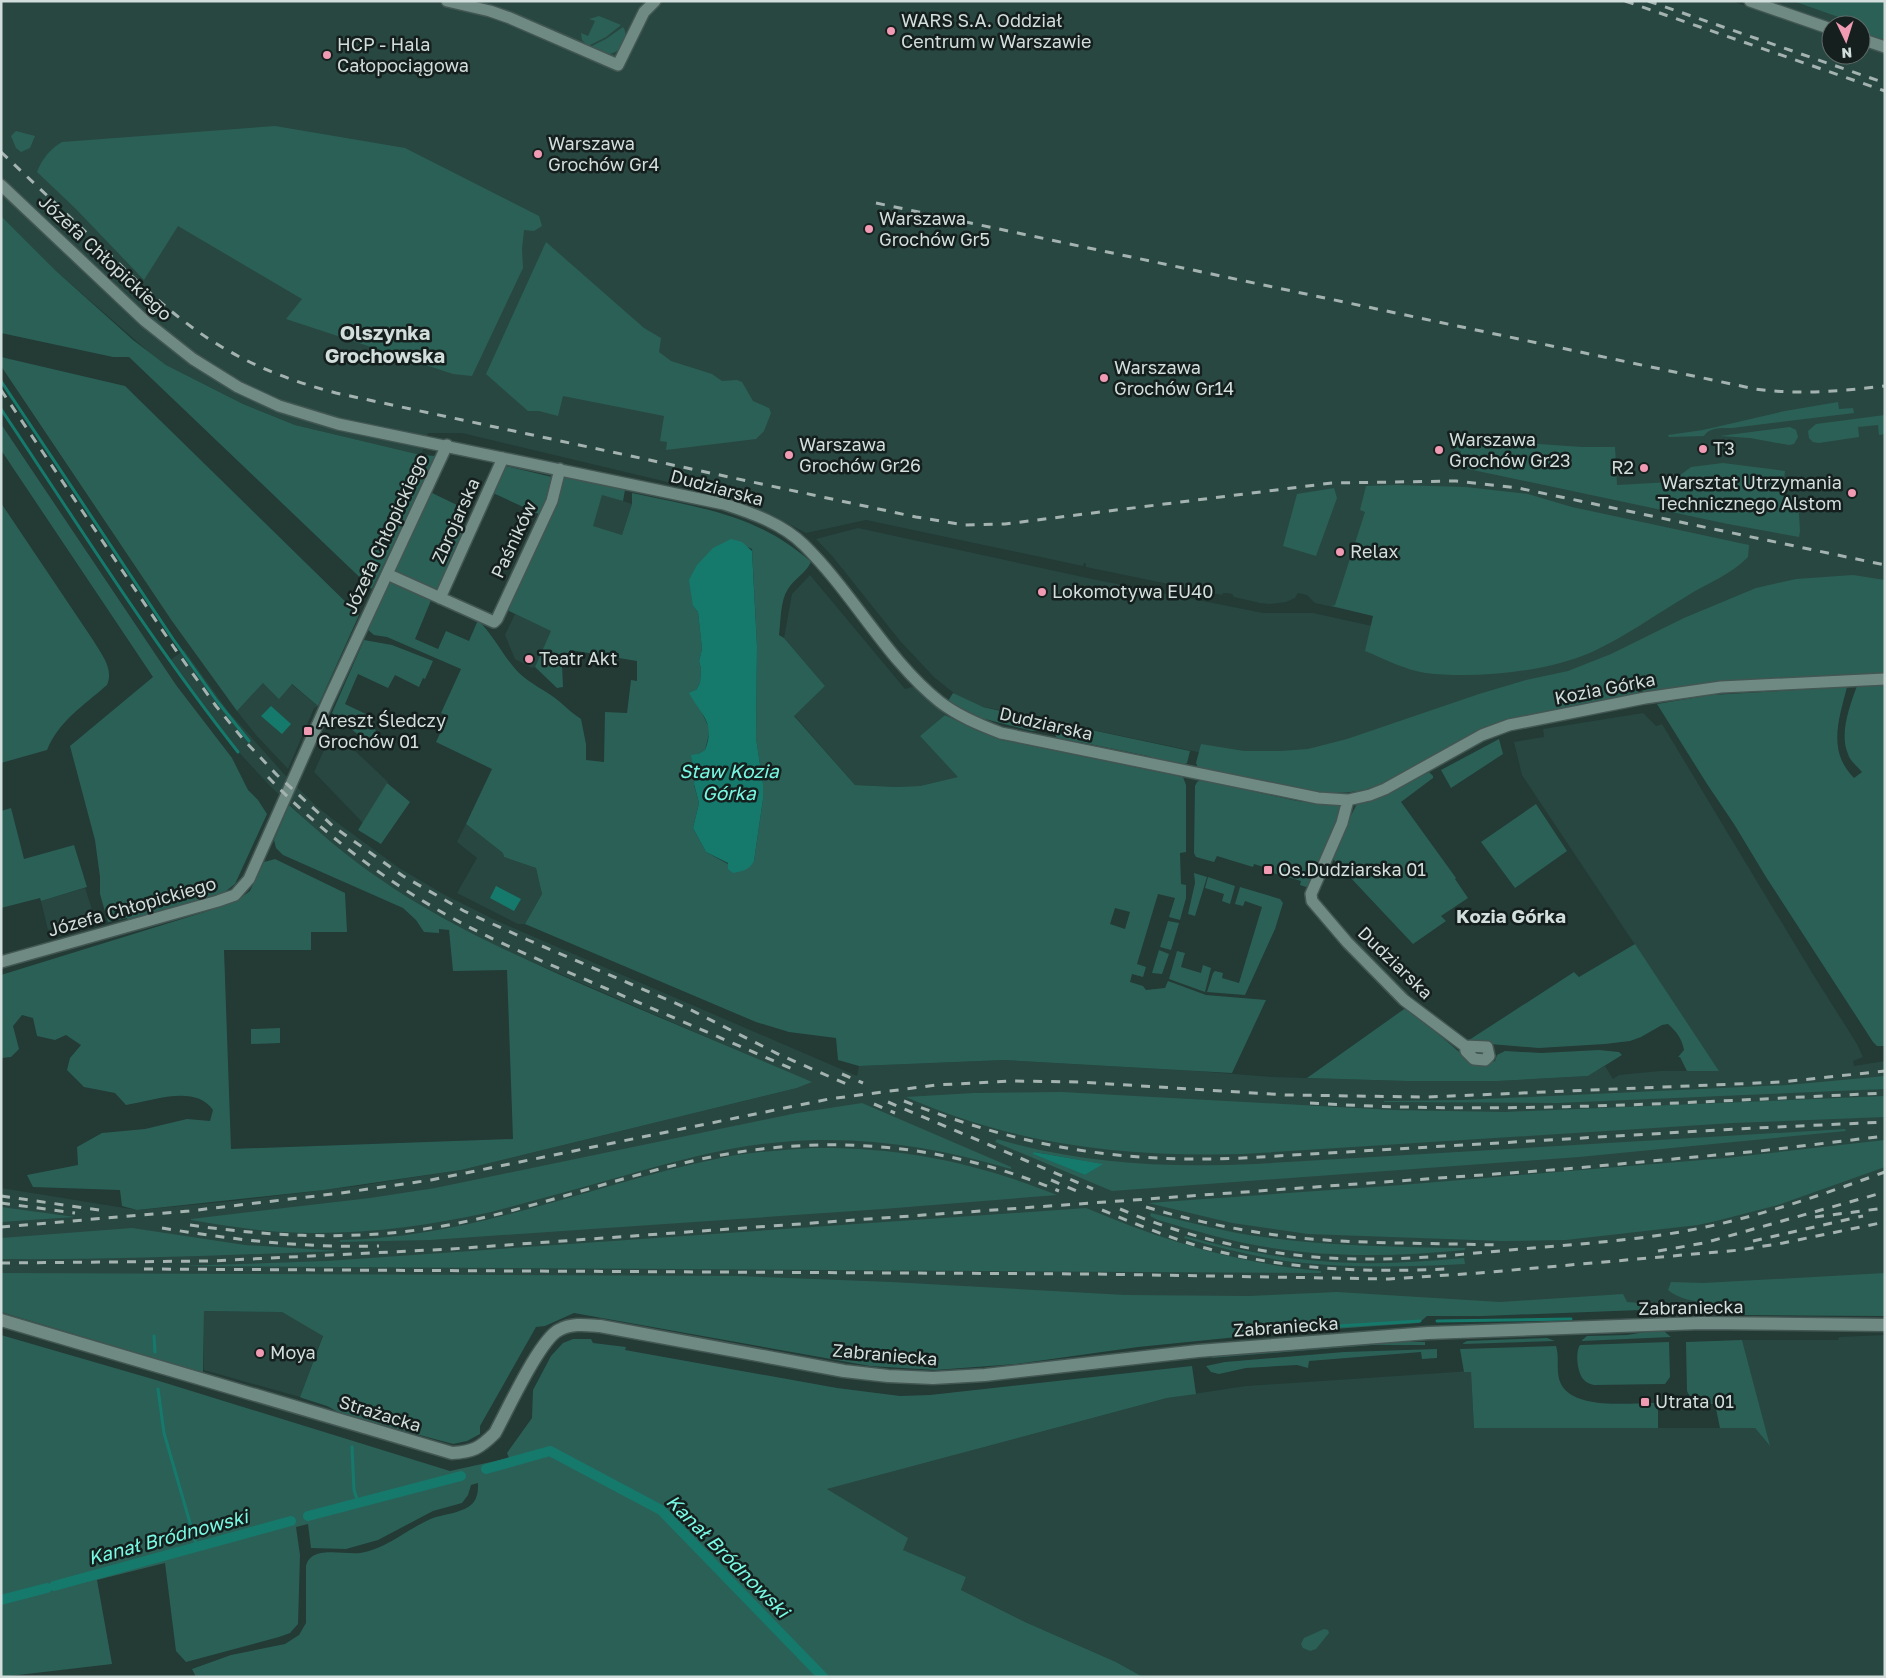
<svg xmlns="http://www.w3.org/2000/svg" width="1886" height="1678" font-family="'Golos Text',sans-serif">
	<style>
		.built { fill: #284741 }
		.green { fill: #2b6057; fill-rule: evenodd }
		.water { fill: #157a6c }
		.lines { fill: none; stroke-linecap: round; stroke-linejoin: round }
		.stream { stroke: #157a6c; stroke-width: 3 }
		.canal { stroke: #157a6c; stroke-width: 10 }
		.street-casing { stroke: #425652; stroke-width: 14 }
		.secondary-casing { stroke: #425652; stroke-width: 15 }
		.street { stroke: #6f8983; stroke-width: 11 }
		.secondary { stroke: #6f8983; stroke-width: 12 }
		.rail { stroke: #a4b3b0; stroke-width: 3; stroke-dasharray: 9 9; stroke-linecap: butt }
		.poi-dot { fill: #f19ab4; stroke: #151f1d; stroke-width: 2 }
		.labels { text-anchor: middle; stroke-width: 5; stroke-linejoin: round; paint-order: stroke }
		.poi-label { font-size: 18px; fill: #d1dedb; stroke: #151f1d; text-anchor: start }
		.street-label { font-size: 18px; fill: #d1dedb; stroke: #151f1d }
		.water-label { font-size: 19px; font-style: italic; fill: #78f9e3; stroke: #151f1d }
		.neighbourhood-label { font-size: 19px; font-weight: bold; fill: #d1dedb; stroke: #151f1d }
		.quarter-label { font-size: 20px; font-weight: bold; fill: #d1dedb; stroke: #151f1d }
	</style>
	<rect width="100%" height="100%" fill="#233a35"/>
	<path class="built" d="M1 1H1732L1831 35V55H1861V45L1885 53V666L1682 678 1250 763 975 705 959 697 935 678 901 642 833 557 816 539 858 528 1092 579 1263 613H1313L1372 626 1374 616 1315 603 1307 595 1298 593 1295 598 1286 602 1269 604 1260 603 1234 597 1232 594 1227 593H1223L1222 595 1086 567V563H1084L1083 566 866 520 806 533 766 512 722 495 462 433H428L421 455 295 425 243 404 166 365 150 353 55 270 1 216Z
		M1761 1H1793L1855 23V25H1831Z
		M602 494 632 504 622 535 592 526Z
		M810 575 905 689 912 687 919 689 945 715 920 736 959 777 920 786 896 787 855 785 794 715 825 686 784 638 792 594Z
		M515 614 552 631 535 667 532 668 515 659 505 635Z
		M184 650 228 711 284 774 315 805 335 821 399 868 445 895 497 921 857 1076 859 1066 1004 1060 1196 1071 1273 1077 1407 1081H1498L1588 1076 1605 1066 1613 1079 1619 1075 1660 1071H1719L1522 775 1514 742 1544 737 1543 729 1643 713 1656 726 1662 724 1814 976 1857 1044 1863 1057 1853 1061 1854 1066 1885 1061V1316L1736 1315 1734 1309 1 1302V1188L137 1210 233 1201 357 1186 461 1170 797 1088 811 1082 495 946 425 908 379 879 354 861 311 825 270 786 233 746 169 661Z
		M263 683 291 684 318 706 314 708 288 769 256 735 237 711Z
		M329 739 351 747 388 782 363 823 314 772Z
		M466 824 503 853 504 857 536 868 542 894 525 924H518L457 893 477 858 457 842Z
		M85 888 92 909 91 918 48 930 41 901Z
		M204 1311 282 1312 323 1335 300 1397 204 1370Z
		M1885 1335V1677H1143L1116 1662 1025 1622 961 1590 966 1577 902 1550 907 1538 827 1489 1167 1398 1246 1386 1471 1371 1474 1428H1755L1769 1445 1742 1340H1838L1839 1337Z"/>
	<path class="green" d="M1793 1H1885V42L1861 34V25H1855V23Z
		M599 16 621 25 606 37 588 46 582 40 581 33 588 36 595 21 589 19Z
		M623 27C630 36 621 53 609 54 603 54 596 50 590 47L606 39Z
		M275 126 405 148 539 216 542 226 534 231 524 230 522 249 523 268 472 376 453 374 286 319 302 299 178 226 144 280 75 208 37 172C42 159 50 149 62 142Z
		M16 131 35 136 30 148 21 152 16 148 11 136Z
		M1 216 55 270 133 340 166 365 243 404 295 425 421 455 436 456 372 589 129 357H113L1 333Z
		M546 242 644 328 661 338 659 352 671 361 712 374 722 381 737 380 742 382 753 401 769 408 771 413 764 431 756 439 666 450 667 442 660 441 664 416 563 396 558 416 539 411H528L486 374Z
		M1 357 125 386 359 615 318 706 292 684 279 699 263 683 237 711 172 621 1 366Z
		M1838 402 1839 409 1853 408 1854 413 1732 428C1722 428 1709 427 1704 436L1669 437 1668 435 1703 430 1785 411Z
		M1885 415V434L1879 435 1878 425 1858 427 1859 437 1819 443 1813 442 1809 438 1808 431 1816 424Z
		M1 424 176 685 232 758 248 790 258 800 267 814 235 884 221 895 129 923 127 918 108 922 100 894V877L95 840 70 746 153 677 1 450Z
		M1790 427 1796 430 1798 437 1794 444 1789 445 1750 438 1720 436Z
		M1469 439 1582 447H1615L1617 485 1671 482 1691 467 1723 463 1785 471 1782 495 1798 498 1800 531 1799 537 1728 524 1454 466 1452 462 1453 453 1460 454 1461 451 1454 449 1455 441Z
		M506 466 552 477 549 497 541 515 493 493Z
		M564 476 625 490 623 501 602 495 593 526 622 535 632 504V493C700 508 757 514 811 562 805 574 794 579 788 589 780 601 781 621 779 635L784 638 825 686 794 716 855 785 896 787 920 786 958 777 920 736 945 715 978 731 1002 740 1183 777 1186 785V852L1180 853 1181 884 1186 885V898L1180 920 1169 917 1175 898 1158 894 1137 964 1146 967 1143 977 1132 974 1130 982 1143 986 1146 990 1165 988 1168 981 1206 995 1266 1000 1232 1073 1004 1060 859 1066 838 1060 836 1038 789 1032 756 1022 525 924 542 894 536 868 504 857 503 853 466 824 492 769 436 742 448 716 441 713 461 669 387 637 374 635 367 629 390 581 396 582 432 598 415 639 438 649 446 631 469 641 478 620C494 636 503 656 518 672 530 684 547 691 560 702 567 708 573 714 581 719L586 744V760L604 762 605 712 627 713 631 680 637 681V661L570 650 567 663 562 664 563 687 557 688 535 667 551 631 509 611 508 605ZM741 544 752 549 757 646 756 738 763 784V799L754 861 728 869V864L706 852 693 828 699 803 694 785 698 754 705 750 710 730 698 704 694 701 696 690 700 683 701 669 699 661 702 649 698 612 693 606ZM1115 908 1130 912 1125 929 1110 924Z
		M1395 485 1466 487 1528 494 1572 507 1749 545 1748 557C1731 575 1707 583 1687 596 1655 615 1626 636 1592 652 1547 672 1475 679 1426 673 1405 670 1385 659 1365 651L1373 616 1332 606 1335 605 1365 512 1360 510 1366 486Z
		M1334 488 1337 498 1316 556 1283 546 1297 494Z
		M430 492 457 505 451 520 467 528 438 591 394 572Z
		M1 503 93 640C102 655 114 669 107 685 83 706 59 721 47 750L1 763Z
		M1853 575 1885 580V674L1714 682 1644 694 1642 685 1637 686 1639 695 1509 719 1491 725C1453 742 1420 767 1383 784 1329 807 1253 780 1198 768L1196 763 1201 744 1244 751H1281L1308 749 1347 739 1479 694 1526 680 1568 671 1611 654 1684 618 1756 588 1796 579Z
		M364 640 392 645 433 661 425 679 423 678 419 687 395 675 388 688 358 674 345 704 370 716 368 720C379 732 377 732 373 747L332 713Z
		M1885 684V1046H1877L1873 1042 1766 877 1734 824 1707 784 1657 704 1711 695 1847 687C1839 719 1827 751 1854 778L1862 772C1858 767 1850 761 1848 754 1839 734 1850 705 1857 686Z
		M953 693 983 707 1044 721C1041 727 1040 731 1032 731L981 718 948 701Z
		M1054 722 1190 751 1187 763C1176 769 1158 762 1148 756L1080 742C1065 747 1050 739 1054 722Z
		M1499 739 1503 754 1451 788 1441 770Z
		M1429 772 1433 776V778L1401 802 1456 878 1455 879 1468 898 1441 916 1446 921 1413 944 1332 858 1341 840 1339 838 1357 804 1361 801 1391 792Z
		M1201 780 1297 801 1339 806 1340 813 1315 880 1306 887 1300 885 1301 881 1273 873V870L1254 864 1253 867 1217 856 1214 862 1196 857 1194 853 1195 786 1197 782Z
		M387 783 410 802 381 844 358 830Z
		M1536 804 1567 851 1515 888 1481 842Z
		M289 805C318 831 347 857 380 879 451 928 530 962 609 996 677 1025 744 1053 812 1082L797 1088 461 1170 324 1190 137 1210 122 1206 120 1190 33 1187 27 1175 78 1165 77 1147 102 1133 145 1129 187 1119 210 1121 213 1110C195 1084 153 1101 126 1105L115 1093 84 1087 67 1070 70 1058 81 1045 66 1035 55 1040 37 1036 33 1018 22 1015 13 1026 19 1049 11 1057 1 1058V975L211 910 239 899 250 891 264 862 275 859 345 893 347 932H311V950H224L231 1149 513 1139 507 970 453 971 449 930 439 929V933L424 932 416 920 403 908 283 855 276 848 274 840Z
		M11 808 24 859 74 845 87 887 41 901 40 898 1 908V811Z
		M1194 873 1207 877 1195 916 1188 914 1195 883Z
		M1208 877 1235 886 1230 904 1222 901 1224 894 1205 888Z
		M1240 887 1280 899 1283 903 1275 929 1245 995 1207 992 1213 973 1215 971 1223 973 1222 978 1239 983 1262 907 1245 901 1243 906 1235 904Z
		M1168 921 1179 923 1171 950 1160 947Z
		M1635 944 1719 1071H1687L1680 1057H1678L1684 1050C1682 1039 1677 1032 1668 1024L1662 1025 1641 1037 1630 1041 1605 1044 1539 1048 1466 1042 1574 972 1579 977Z
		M1159 950 1169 954 1162 974 1152 973Z
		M1177 951 1185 953 1181 967 1201 973 1203 965 1211 968 1205 992 1169 979Z
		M1407 1007 1472 1063 1484 1064 1495 1061 1497 1055 1505 1051 1541 1053 1599 1050 1619 1052 1622 1055 1588 1076 1498 1081H1407L1307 1078Z
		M280 1028V1043L251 1044V1029Z
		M1885 1076V1089L1557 1103 1384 1102V1101L1462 1100 1788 1085Z
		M1062 1092 1392 1110 1505 1112 1885 1096V1117L1733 1123 1243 1154C1123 1157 1016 1145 906 1097L974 1093Z
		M862 1103 1011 1167V1169C936 1147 860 1135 782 1142 730 1146 680 1160 630 1174 584 1187 537 1200 491 1212 422 1227 353 1236 282 1232 251 1230 221 1225 191 1220V1219L370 1198 435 1188 797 1113Z
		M1845 1129 1846 1131 1579 1157 1112 1191 995 1142 997 1139C1081 1164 1167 1168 1255 1164ZM1035 1152 1102 1164 1085 1175 1034 1154Z
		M1885 1140V1167L1778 1205 1716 1221 1698 1225 1566 1240 1502 1241 1308 1234 1232 1223 1148 1203 1401 1185 1726 1158Z
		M812 1148C902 1147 974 1162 1057 1195L883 1209 430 1240 340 1242V1240C474 1238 596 1183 725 1157 754 1152 783 1150 812 1148Z
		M1 1207 75 1217 1 1222Z
		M1086 1208C1162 1240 1238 1264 1321 1271V1273L178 1266 327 1261Z
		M1151 1213C1188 1222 1225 1232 1263 1237 1330 1246 1398 1247 1465 1248V1250C1401 1256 1336 1258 1272 1248 1233 1242 1195 1231 1158 1220L1150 1216Z
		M132 1228 245 1245 341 1251C228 1255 115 1260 1 1259V1238Z
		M1185 1236C1241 1252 1299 1262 1358 1263 1393 1264 1429 1261 1464 1258L1465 1264C1408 1267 1350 1268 1293 1262 1256 1257 1220 1248 1184 1238Z
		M1 1273 738 1276 891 1282 1125 1295 1248 1296 1337 1292 1500 1302 1623 1294 1627 1302 1664 1305 1667 1309 1482 1316H1427L1419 1323 1277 1333 1138 1347 1016 1364 935 1370 870 1366 574 1313 545 1326 536 1327 480 1426V1434L467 1441 453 1444 342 1414 327 1406 302 1398 300 1397 323 1336 282 1312 204 1311 203 1373 1 1312Z
		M1885 1273V1316L1736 1315 1734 1309 1729 1304C1709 1302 1685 1304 1668 1290L1671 1282 1703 1283Z
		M1657 1330 1665 1332 1671 1337 1581 1341 1587 1336 1627 1335Z
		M1 1335 156 1380 450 1471 509 1458 507 1453 532 1418 533 1390 551 1356 563 1343 573 1339H591L593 1343 626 1347 625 1350 837 1388 900 1396 930 1395 1192 1366 1196 1394 1167 1398 827 1489 908 1538 903 1550 966 1577 961 1590 1025 1622 1116 1662 1143 1677H196L192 1669 231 1655 285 1644 299 1635 306 1623V1566C311 1545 344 1555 360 1553 388 1549 410 1526 436 1517 447 1514 464 1512 472 1504 478 1498 478 1490 478 1483L471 1485 468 1495 462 1503 433 1511 378 1540 346 1549 311 1548 308 1524 296 1527 300 1555 298 1624 290 1633 279 1637 186 1662 176 1651 165 1563 97 1580 112 1664 1 1677Z
		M1547 1338 1555 1341 1462 1344 1467 1341Z
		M1742 1340 1770 1446 1755 1428H1720L1715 1404C1703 1404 1692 1403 1687 1391L1686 1342Z
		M1372 1342H1425V1345H1372L1211 1358 1214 1356Z
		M1669 1342 1670 1377 1665 1384 1594 1385C1590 1384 1587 1383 1584 1380 1577 1373 1575 1352 1580 1345Z
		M1556 1346C1560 1358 1555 1372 1561 1384 1574 1410 1630 1403 1655 1403L1658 1408V1428H1474L1471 1372H1464L1460 1349Z
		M1437 1349V1358L1422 1359 1421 1352 1309 1361 1308 1368 1297 1365 1279 1366 1246 1368 1219 1374 1211 1372 1206 1366 1225 1362 1344 1352Z
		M1324 1629 1328 1630 1329 1633 1316 1649 1310 1651 1303 1648 1301 1644 1304 1638Z"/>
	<path class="water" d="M731 539 742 542 752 551 757 646 756 738 763 784V799L754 861C749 870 743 871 733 873L728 869V863L706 852 693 828 699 803 694 784 695 774 691 755 698 754 705 750C716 722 701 715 689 693L696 690 700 683 701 669 699 661 702 649 698 612 693 606 689 580 697 565 713 548Z
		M271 706 291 724 282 734 261 716Z
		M496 886 521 899 514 911 490 898Z
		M1034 1152 1103 1164 1085 1175 1033 1154Z"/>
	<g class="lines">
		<path class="stream" d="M1 381 173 639 217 701 249 741
			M1 409C78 524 152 643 238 752
			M1437 1321 1571 1319
			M1338 1326 1420 1321
			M154 1336 155 1352
			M158 1389 164 1433 197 1547
			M352 1447 354 1490 358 1502"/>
		<path class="canal" d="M486 1469 550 1451 661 1510 823 1677
			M308 1516 461 1476
			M54 1586 291 1521
			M1 1600 47 1588"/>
		<g class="street-casing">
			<path id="street" d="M447 1 490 11 510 18 618 65 644 12 655 1
				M1750 1 1831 29
				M1861 39 1885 47
				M1 185 145 321 193 359 238 387 279 406 338 424 724 504C752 513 783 524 804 545 853 593 887 660 940 702 958 716 980 725 1001 733L1318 798 1348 800 1370 795 1385 789 1482 735 1509 725 1645 698 1721 687 1885 679
				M387 574 494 622 497 619 552 501 560 469
				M440 598 503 458
				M1348 800 1342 823 1311 894 1312 901 1347 942 1404 1000 1465 1046 1466 1051 1474 1059 1485 1060 1489 1056 1487 1047 1465 1046
				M1 962 218 901 235 895 249 879 328 701 447 445"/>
		</g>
		<g class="secondary-casing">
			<path id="secondary" d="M1 1320 452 1453C473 1452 480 1448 495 1433 507 1411 540 1339 559 1330 572 1323 586 1325 600 1326L844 1371 888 1376 933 1378 985 1375 1198 1351 1428 1333 1701 1323 1885 1325"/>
		</g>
		<use href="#street" class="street"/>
		<use href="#secondary" class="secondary"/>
		<path class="rail" d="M1625 1 1885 91
			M1648 1 1885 83
			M1 152C37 186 73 220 109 254 143 287 176 319 217 344 254 367 294 382 336 393L916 517 965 525 1005 524 1332 483 1456 481 1518 488 1885 565
			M876 203 1755 389C1799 395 1841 391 1885 386
			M1 390 175 649 216 706 243 739 277 775 334 827 403 876 464 911 528 940 689 1009 780 1055 851 1086
			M268 777C322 833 385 881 454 919 505 947 559 968 612 991 674 1018 735 1044 797 1071
			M842 1074 863 1083
			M904 1101C1018 1146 1120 1164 1243 1158L1735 1129 1885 1122
			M888 1102 1093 1189
			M1310 1103C1502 1115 1693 1102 1885 1093
			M874 1104 895 1113
			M1051 1180 1077 1191
			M1 1196 106 1211
			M1 1203 75 1213
			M1146 1207C1196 1222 1247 1232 1299 1238 1365 1244 1432 1243 1498 1245
			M1120 1209C1199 1243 1287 1260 1373 1259 1419 1259 1464 1254 1510 1250 1574 1244 1638 1241 1701 1228 1764 1215 1824 1194 1885 1172
			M1102 1210C1133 1223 1165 1236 1198 1246 1278 1269 1362 1273 1446 1269
			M1815 1217 1885 1208
			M190 1225C274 1237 358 1241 443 1226 526 1211 606 1181 688 1162 814 1132 940 1141 1059 1191
			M1 1227 189 1211 341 1193 431 1180 829 1099 936 1085 1012 1081 1079 1082 1286 1095 1427 1097 1782 1082 1885 1071
			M162 1228C234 1240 306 1248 379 1246
			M1753 1241 1863 1216
			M1658 1251 1704 1243 1885 1192
			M1 1263 211 1261 451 1249 1565 1169 1760 1151 1885 1136
			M144 1269 1092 1274 1389 1279 1479 1273 1740 1250 1783 1243 1885 1222"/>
	</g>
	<g class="poi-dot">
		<circle cx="891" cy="31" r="5"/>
		<circle cx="327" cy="55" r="5"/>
		<circle cx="538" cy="154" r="5"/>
		<circle cx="869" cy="229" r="5"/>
		<circle cx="1104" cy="378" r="5"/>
		<circle cx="1703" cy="449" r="5"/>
		<circle cx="1439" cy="450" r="5"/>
		<circle cx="789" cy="455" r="5"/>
		<circle cx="1644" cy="468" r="5"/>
		<circle cx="1852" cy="493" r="5"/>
		<circle cx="1340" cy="552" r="5"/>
		<circle cx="1042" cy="592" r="5"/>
		<circle cx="529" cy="659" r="5"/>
		<rect x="303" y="726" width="10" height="10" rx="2.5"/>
		<rect x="1263" y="865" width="10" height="10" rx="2.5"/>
		<circle cx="260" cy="1353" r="5"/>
		<rect x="1640" y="1397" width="10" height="10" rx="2.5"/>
	</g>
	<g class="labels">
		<g class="poi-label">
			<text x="901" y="27">WARS S.A. Oddział<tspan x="901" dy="21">Centrum w Warszawie</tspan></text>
			<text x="337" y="51">HCP - Hala<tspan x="337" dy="21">Całopociągowa</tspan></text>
			<text x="548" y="150">Warszawa<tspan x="548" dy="21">Grochów Gr4</tspan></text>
			<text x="879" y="225">Warszawa<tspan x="879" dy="21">Grochów Gr5</tspan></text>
			<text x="1114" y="374">Warszawa<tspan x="1114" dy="21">Grochów Gr14</tspan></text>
			<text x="1449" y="446">Warszawa<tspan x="1449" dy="21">Grochów Gr23</tspan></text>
			<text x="799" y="451">Warszawa<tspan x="799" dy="21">Grochów Gr26</tspan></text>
			<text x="1713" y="455">T3</text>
			<text x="1634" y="474" text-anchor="end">R2</text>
			<text x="1842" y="489" text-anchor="end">Warsztat Utrzymania<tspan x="1842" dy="21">Technicznego Alstom</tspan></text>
			<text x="1350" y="558">Relax</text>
			<text x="1052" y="598">Lokomotywa EU40</text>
			<text x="539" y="665">Teatr Akt</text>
			<text x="318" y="727">Areszt Śledczy<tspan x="318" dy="21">Grochów 01</tspan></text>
			<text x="1278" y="876">Os.Dudziarska 01</text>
			<text x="270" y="1359">Moya</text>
			<text x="1655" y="1408">Utrata 01</text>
		</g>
		<g class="street-label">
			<text transform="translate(105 258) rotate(43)" y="6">Józefa Chłopickiego</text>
			<text transform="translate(717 488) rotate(15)" y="6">Dudziarska</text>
			<text transform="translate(456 521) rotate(-66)" y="6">Zbrojarska</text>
			<text transform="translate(386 534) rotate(-65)" y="6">Józefa Chłopickiego</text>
			<text transform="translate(514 540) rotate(-65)" y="6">Paśników</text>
			<text transform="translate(1605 689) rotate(-11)" y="6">Kozia Górka</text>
			<text transform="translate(1046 724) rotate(13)" y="6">Dudziarska</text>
			<text transform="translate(132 907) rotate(-16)" y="6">Józefa Chłopickiego</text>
			<text transform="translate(1395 963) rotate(44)" y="6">Dudziarska</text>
			<text transform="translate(1691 1308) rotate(-1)" y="6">Zabraniecka</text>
			<text transform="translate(1286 1327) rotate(-4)" y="6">Zabraniecka</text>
			<text transform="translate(885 1355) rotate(5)" y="6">Zabraniecka</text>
			<text transform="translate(380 1414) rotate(17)" y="6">Strażacka</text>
		</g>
		<g class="water-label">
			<text x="729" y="778">Staw Kozia<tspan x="729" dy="22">Górka</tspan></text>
			<text transform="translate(168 1537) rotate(-15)" y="7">Kanał Bródnowski</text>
			<text transform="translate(728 1556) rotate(45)" y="7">Kanał Bródnowski</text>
		</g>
		<g class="neighbourhood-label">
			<text x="1511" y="923">Kozia Górka</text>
		</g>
		<g class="quarter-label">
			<text x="385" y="340">Olszynka<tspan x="385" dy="23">Grochowska</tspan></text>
		</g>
	</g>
	<rect width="1886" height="1678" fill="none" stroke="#d1dedb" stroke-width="5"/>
	<g transform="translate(1846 40) rotate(176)"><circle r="24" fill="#151f1d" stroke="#606b69"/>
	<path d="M0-4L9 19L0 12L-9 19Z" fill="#f19ab4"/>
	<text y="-8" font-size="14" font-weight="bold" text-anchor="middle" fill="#d1dedb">N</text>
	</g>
</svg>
